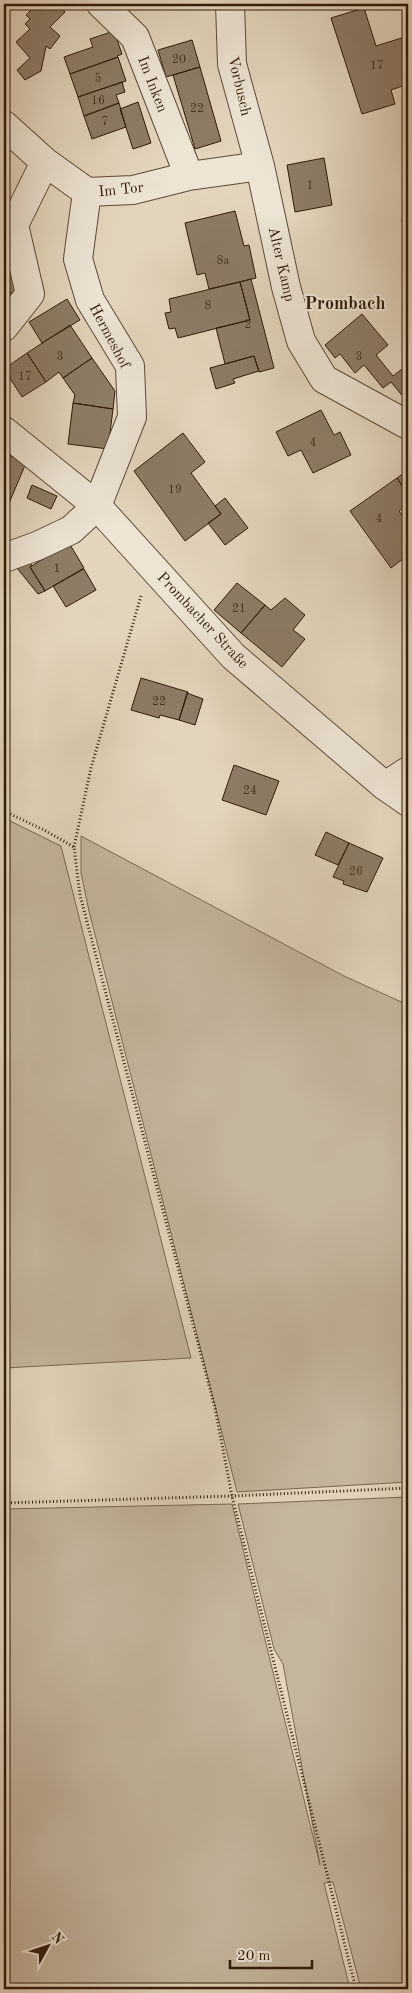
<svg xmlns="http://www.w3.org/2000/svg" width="412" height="1993" font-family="'Old Standard TT',serif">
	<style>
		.green { fill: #c4b59e; stroke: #7a6854 }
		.building { fill: #8d7c67; stroke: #2f1b09 }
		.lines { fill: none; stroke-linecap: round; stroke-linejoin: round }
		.street-casing { stroke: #5c4a36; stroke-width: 30 }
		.path { stroke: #2f1b09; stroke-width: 3; stroke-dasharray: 1 2.5; stroke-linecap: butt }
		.street { stroke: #ede4d4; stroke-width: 28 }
		.labels { text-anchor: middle; stroke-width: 4.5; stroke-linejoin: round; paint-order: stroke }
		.number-label { font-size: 12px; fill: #463320 }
		.street-label { font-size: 15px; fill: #2f1b09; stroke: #ede4d4 }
		.quarter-label { font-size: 18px; font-weight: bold; fill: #2f1b09; stroke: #ede4d4 }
	</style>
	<rect width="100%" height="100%" fill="#e3d5bd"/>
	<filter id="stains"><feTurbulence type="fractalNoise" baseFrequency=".004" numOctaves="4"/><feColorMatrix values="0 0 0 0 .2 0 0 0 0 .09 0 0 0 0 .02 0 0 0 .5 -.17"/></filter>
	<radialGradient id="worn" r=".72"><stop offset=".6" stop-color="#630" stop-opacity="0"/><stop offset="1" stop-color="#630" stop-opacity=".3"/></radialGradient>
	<path class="green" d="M4 818 61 846 191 1358 4 1368Z
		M81 836 344 976 408 1005V1482L237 1492 89 911 81 873Z
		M408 1497V1989H361L333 1882 324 1883 350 1989H4V1509L232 1504 320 1865 283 1664 274 1649 238 1504Z"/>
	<path class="building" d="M4 4H6L11 9 4 15Z
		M37 4H56L65 12 50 27 60 36 50 49 46 46 41 71 25 80 17 70 30 58 16 42 30 29 25 24 30 19 26 15Z
		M364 8 376 46 408 36V84L391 90 395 104 362 114 331 18Z
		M114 31 122 54 117 56 118 57 70 74 64 57 93 47 90 39Z
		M192 40 200 67 166 77 158 50Z
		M118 57 126 81 78 97 70 74Z
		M200 67 221 141 195 149 173 75Z
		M122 82 125 92 116 95 119 103 84 116 78 97Z
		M138 102 151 143 133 149 120 109Z
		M119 103 126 127 92 139 84 116Z
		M324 158 332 205 295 212 287 165Z
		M235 211 244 246 249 245 256 278 209 289 205 273 197 275 185 223Z
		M408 217V232L405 221 402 222V219Z
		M8 259 20 289 4 296V261Z
		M251 279 274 368 259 372 254 356 225 364 216 328 250 320 240 282Z
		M240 282 250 320 178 338 175 328 169 329 165 313 171 312 169 299Z
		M67 299 80 320 42 343 29 322Z
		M362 314 388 345 376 355 393 376 402 369 408 378V397L405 399 391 382 383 388 364 365 355 373 340 354 335 358 325 345Z
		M70 325 92 358 63 378 59 372 46 382 27 353Z
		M27 353 46 382 22 397 4 369Z
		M254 356 259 371 233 379 235 383 216 389 210 368Z
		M92 358 115 391 113 409 73 403 75 395 63 378Z
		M73 403 113 409 108 449 68 444Z
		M321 410 334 435 340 432 351 455 313 473 301 450 288 456 276 432Z
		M183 433 205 462 191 473 221 514 185 541 134 471Z
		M4 453 26 463 7 508 4 507Z
		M408 470V495L397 478Z
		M397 478 408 495V505L399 511 408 524V555L391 568 350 511Z
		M32 485 57 496 51 509 27 498Z
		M225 498 248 528 225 545 208 523 221 514 215 506Z
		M69 543 84 568 45 591 30 567Z
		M29 560 32 566 30 567 45 591 38 594 17 568Z
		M84 569 96 590 66 607 53 586Z
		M237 583 265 605 241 633 214 610Z
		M285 598 305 615 293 630 305 639 282 667 241 633 265 605 271 610Z
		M141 678 188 692 179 720 160 715 159 718 131 710Z
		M187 693 203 699 195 725 179 720Z
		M234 765 279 781 266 815 222 800Z
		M326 832 349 843 338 865 315 855Z
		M349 843 383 858 367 892 343 884 344 881 333 877Z
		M408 903V920L403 905Z"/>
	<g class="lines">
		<g class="street-casing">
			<path id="street" d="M101 4 135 37 189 176
				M230 4 232 64 260 166 286 287 301 341 324 379 408 425
				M4 125 45 162 87 192 133 190 189 176 260 166
				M4 327 30 294 14 225 45 162
				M4 431 97 506 233 656 385 786 408 802
				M4 558 37 546 71 530 97 506 132 417 130 366 90 300 78 259 87 192
				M385 786 408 771"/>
		</g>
		<path class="path" d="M4 811 46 831 74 847 80 895 215 1408 232 1496 356 1989
			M74 847 91 768 141 596
			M4 1503 232 1496 408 1488"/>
		<use href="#street" class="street"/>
	</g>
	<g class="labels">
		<g class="number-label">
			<text x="179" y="63">20</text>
			<text x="377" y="69">17</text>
			<text x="98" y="82">5</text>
			<text x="98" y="104">16</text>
			<text x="197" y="112">22</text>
			<text x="105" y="125">7</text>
			<text x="310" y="189">1</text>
			<text x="223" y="264">8a</text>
			<text x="208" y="309">8</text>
			<text x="248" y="328">2</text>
			<text x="60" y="360">3</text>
			<text x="359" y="360">3</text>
			<text x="25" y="380">17</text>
			<text x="313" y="446">4</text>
			<text x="175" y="493">19</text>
			<text x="379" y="522">4</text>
			<text x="57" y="572">1</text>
			<text x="239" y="612">21</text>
			<text x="159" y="705">22</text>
			<text x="250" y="794">24</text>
			<text x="356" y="875">26</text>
		</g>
		<g class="street-label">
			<text transform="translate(153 84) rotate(69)" y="5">Im Inken</text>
			<text transform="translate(240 86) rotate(77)" y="5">Vorbusch</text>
			<text transform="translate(121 189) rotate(-6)" y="5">Im Tor</text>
			<text transform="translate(282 264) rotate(77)" y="5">Alter Kamp</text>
			<text transform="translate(110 336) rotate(62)" y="5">Hermeshof</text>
			<text transform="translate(203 620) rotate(47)" y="5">Prombacher Straße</text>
		</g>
		<g class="quarter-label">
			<text x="345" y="309">Prombach</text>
		</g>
	</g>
	<rect width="412" height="1993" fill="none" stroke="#e3d5bd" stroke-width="20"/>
	<rect x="5" y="5" width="402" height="1983" fill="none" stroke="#2f1b09" stroke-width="2.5"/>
	<rect x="10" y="10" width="392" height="1973" fill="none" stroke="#2f1b09"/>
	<g transform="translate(48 1946) rotate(50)" stroke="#ede4d4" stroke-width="4" paint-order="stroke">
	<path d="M0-4L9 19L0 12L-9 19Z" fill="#2f1b09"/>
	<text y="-8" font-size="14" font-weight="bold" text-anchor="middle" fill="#2f1b09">N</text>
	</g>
	<path d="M230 1960v8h82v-8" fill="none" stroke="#2f1b09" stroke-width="2.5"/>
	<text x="237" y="1960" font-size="15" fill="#2f1b09" stroke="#ede4d4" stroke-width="4" paint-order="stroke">20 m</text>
	<rect width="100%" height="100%" filter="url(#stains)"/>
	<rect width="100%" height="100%" fill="url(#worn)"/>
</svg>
